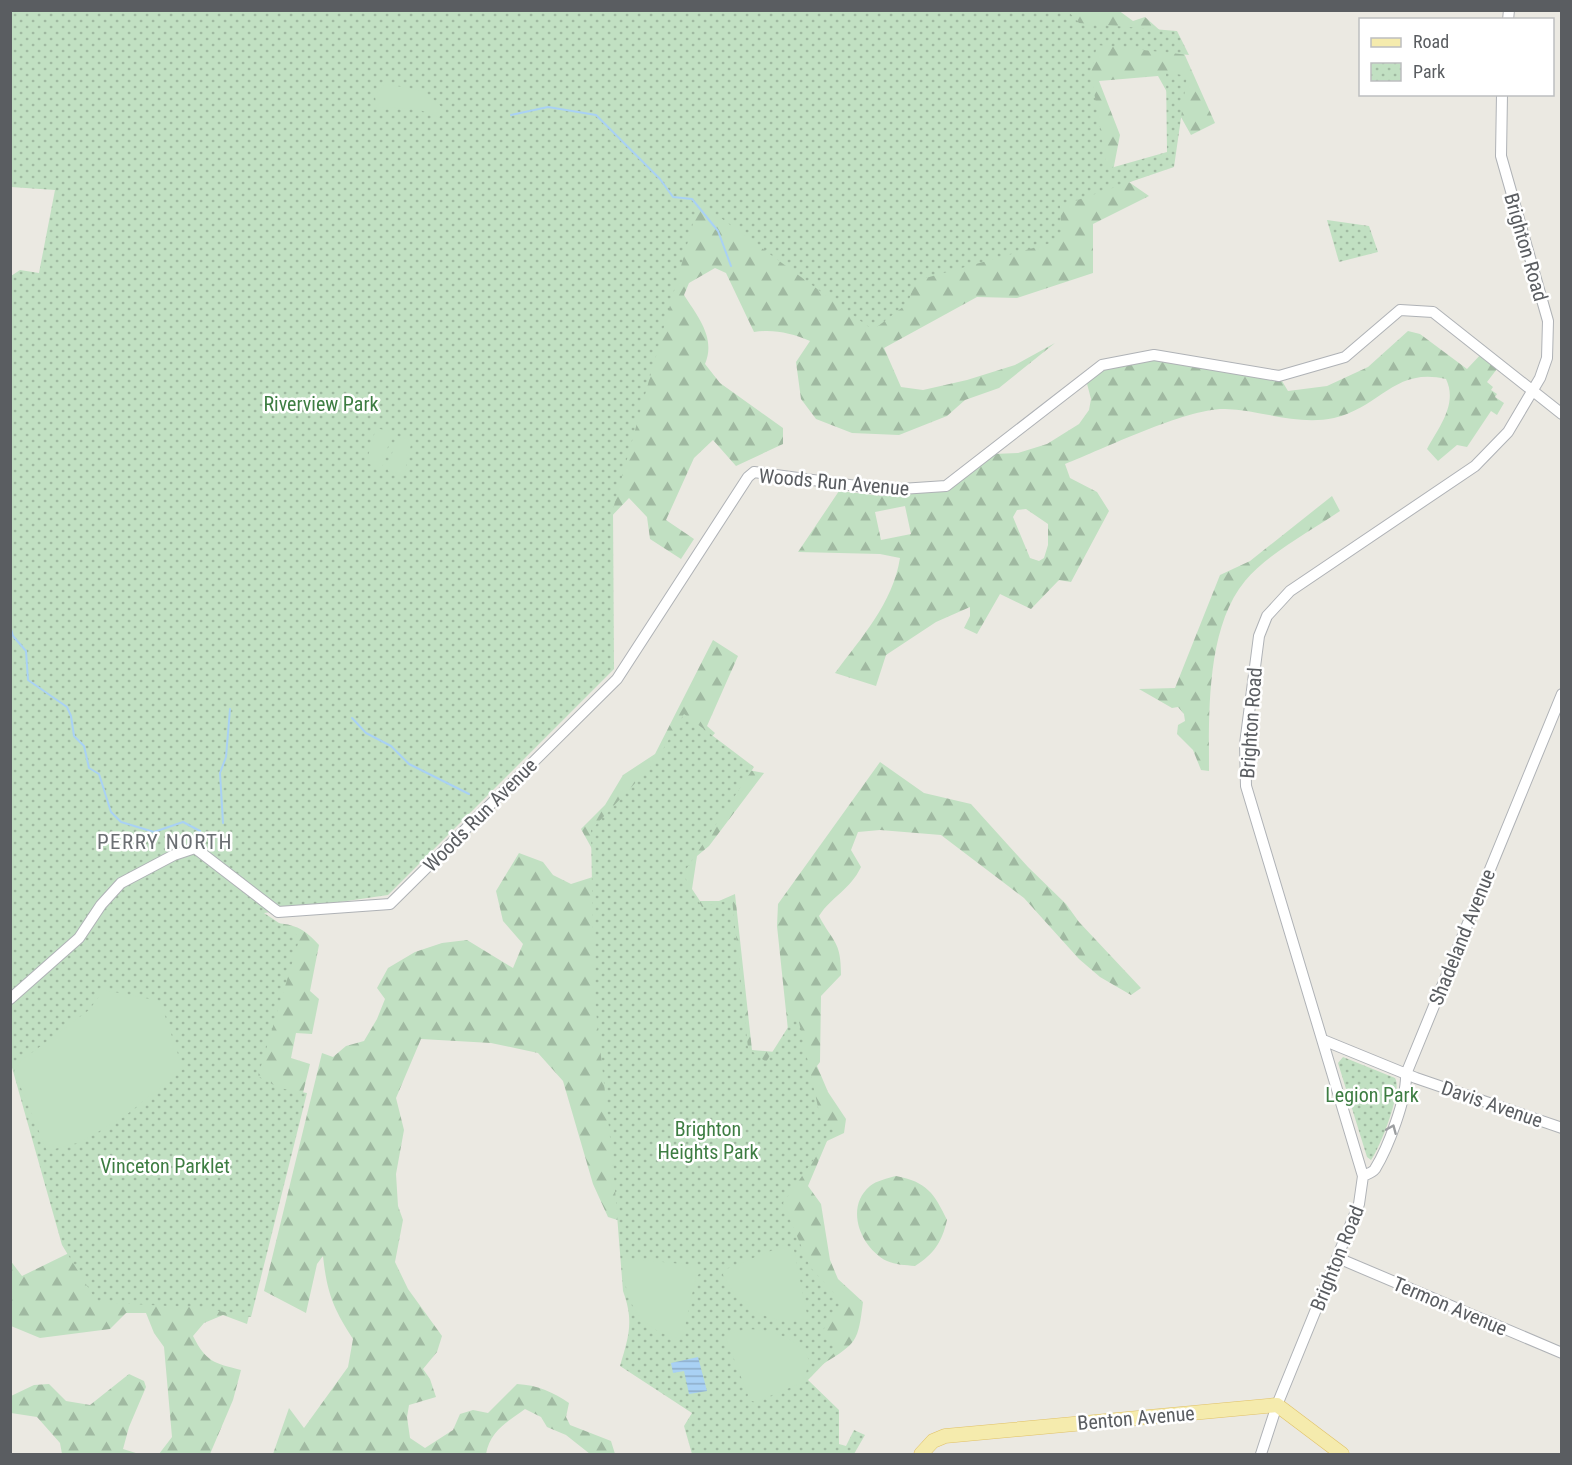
<svg xmlns="http://www.w3.org/2000/svg" width="1572" height="1465" font-family="'Roboto Condensed',sans-serif">
	<style>
		.forest { fill: url(#forest-firs); fill-rule: evenodd }
		.park { fill: url(#park-dots) }
		.garden { fill: #c1e0c2 }
		.water { fill: url(#water-rules) }
		.lines { fill: none; stroke-linecap: round; stroke-linejoin: round }
		.stream { stroke: #a9d1f4; stroke-width: 2 }
		.tertiary-casing { stroke: #afb2b6; stroke-width: 12 }
		.primary-casing { stroke: #e0c166; stroke-width: 15 }
		.tertiary { stroke: #fff; stroke-width: 10 }
		.primary { stroke: #f5ebad; stroke-width: 14 }
		.oneway { stroke: #9c9ea0 }
		.labels { text-anchor: middle; stroke-width: 5; stroke-linejoin: round; paint-order: stroke }
		.street-label { font-size: 20px; fill: #5a5d61; stroke: #fff }
		.park-label { font-size: 20px; fill: #3d7d42; stroke: #fff }
		.neighbourhood-label { font-size: 21px; letter-spacing: 1.5px; fill: #6b6f73; stroke: #fff }
	</style>
	<defs>
		<pattern id="forest-firs" width="22" height="20" patternUnits="userSpaceOnUse" patternTransform="scale(1.5)"><rect width="22" height="20" fill="#c1e0c2"/><path d="M5 1l3.5 6h-7zM16 11l3.5 6h-7z" fill="#a0b9a1"/></pattern>
		<pattern id="park-dots" width="8" height="8" patternUnits="userSpaceOnUse" patternTransform="scale(1.5)"><rect width="8" height="8" fill="#c1e0c2"/><path d="M2 2h.1M6 6h.1" fill="none" stroke="#a0b9a1" stroke-width="1.8" stroke-linecap="round"/></pattern>
		<pattern id="water-rules" width="6" height="5" patternUnits="userSpaceOnUse" patternTransform="scale(1.5)"><rect width="6" height="5" fill="#a9d1f4"/><path d="M0 2.5h6" fill="none" stroke="#8dadc9"/></pattern>
	</defs>
	<rect width="100%" height="100%" fill="#ebe9e2"/>
	<path class="forest" d="M1118 10 1133 21 1145 17 1183 51 1215 123 1191 135 1158 76 1099 81 1120 135 1113 171 1149 196 1093 224V273L1017 298 977 297 884 348 901 387 923 390 967 380 1015 365 1055 343 999 388 965 400 947 416 899 435 852 433 816 419 801 399 796 362 810 341C791 333 774 329 754 332L726 273 715 268 689 283 684 295C698 317 716 338 705 364L720 383 783 428V444L736 466 713 440 694 458 666 520 694 539 681 559 650 539 647 517 629 498 607 521 506 11Z
		M1408 331 1420 334 1467 369 1483 352 1500 365 1487 382 1493 387 1491 390 1497 394 1495 397 1504 403 1497 415 1491 411 1467 447 1457 445 1438 461 1427 449C1439 427 1458 404 1446 379 1394 367 1381 407 1334 418 1297 426 1261 410 1225 409 1187 408 1103 449 1065 464L1070 478 1097 492 1109 511 1071 582 1059 580 1031 609 1000 594 977 634 964 628 970 616V607L936 622 886 655 876 686 835 673C861 638 893 603 900 558L880 554 798 552 839 491 882 496 949 490 993 454 1018 453 1047 444 1079 424 1089 410 1091 399 1085 376 1147 355 1279 376 1288 391 1327 386 1368 367ZM905 506 911 534 881 540 875 512ZM1026 509 1048 524V545L1044 558 1039 561 1030 558 1013 517 1017 510Z
		M1332 496 1340 511C1311 531 1267 554 1245 581 1206 628 1209 714 1209 771L1201 770 1193 750 1177 734 1178 725 1185 721 1184 714 1178 707 1172 708 1139 689 1175 688 1220 575 1250 561Z
		M713 640 738 656 707 726 715 733 708 741 743 769 764 773 709 846 697 856 692 889 700 901H719L735 894 752 1050 775 1052 788 1030 777 926 778 904 880 762 924 793 971 804 1028 867 1066 904 1079 922 1141 988 1131 995 1100 977 1079 959 1024 898 941 835 880 830 858 832 851 850 861 867C850 890 832 896 819 916 833 943 841 940 841 975L821 996 820 1062 817 1066 828 1092 846 1119 844 1133 827 1141 808 1186 821 1204 830 1260 838 1279 863 1302C858 1342 857 1343 823 1364L630 1224 608 1217 593 1184 563 1081 538 1053 491 1043 421 1039 396 1098 404 1130 396 1174 398 1206 403 1220 395 1262 408 1289 442 1336 437 1352 423 1369 430 1379 436 1397 409 1405 407 1417 410 1438 425 1448 453 1430 460 1414 473 1410 488 1413 517 1384C537 1385 553 1392 569 1403L566 1417 570 1425 611 1441 615 1454H590L566 1435 547 1427 541 1417 525 1409C507 1422 490 1431 486 1454H273L289 1408 304 1428 348 1367 353 1339C333 1308 327 1293 323 1256L317 1264 306 1313 264 1291 322 1053 333 1057 346 1046 364 1041 377 1019 385 999 377 988 388 968 415 952 442 943 467 940 513 968 523 944 503 921 496 891 519 853 543 862 553 875 571 884 596 876V856L581 829 605 805 623 775 655 754Z
		M263 922C291 924 300 924 319 945L310 991 319 999 312 1034 296 1033 291 1058 310 1064 247 1324 223 1315 204 1323 193 1336C206 1362 214 1363 241 1370L233 1400 210 1454H159L172 1437 164 1347 154 1333 146 1313H126L110 1329 40 1338 11 1326 10 1260 22 1276 67 1254 90 1230 22 1060 11 1065V1011Z
		M896 1176C927 1182 934 1193 947 1220 942 1242 934 1254 915 1266 905 1265 896 1265 887 1261 861 1248 844 1208 870 1186 876 1181 888 1178 896 1176Z
		M129 1374 144 1381 146 1387 129 1427 123 1449 139 1454H62L60 1443 37 1417 11 1413V1396L34 1385 49 1384 66 1401 90 1405Z"/>
	<path class="park" d="M1067 10 1079 23 1177 31 1189 55 1097 45 1091 74 1107 169 1167 152 1166 72 1187 76 1174 167 1060 206 1062 240 915 281 908 303 873 330 699 202 613 509 614 669 388 895 264 913 300 937 258 1076 279 1088 307 1093 251 1317 203 1308 97 1302 62 1245 11 1064V276L20 270 39 273 55 190 11 187V11Z
		M1327 220 1369 226 1378 252 1339 262Z
		M684 714 754 767 683 874 702 907 732 899 748 1048 766 1062 797 1013 820 1116 836 1128 783 1203 810 1267 844 1304 822 1331 838 1349 808 1380 839 1410V1444L846 1446 854 1430 865 1435 854 1454H692L684 1426 692 1413 620 1366C629 1336 634 1321 623 1291L613 1164 594 993 591 830 656 761Z
		M1343 1057 1395 1078C1403 1090 1380 1148 1371 1160L1367 1157 1338 1063Z"/>
	<path class="garden" d="M386 84 424 91 446 111 439 117 417 109 376 107 375 94Z
		M376 428 392 432 382 468 366 463Z
		M396 436 412 440 404 475 388 471Z
		M104 990 160 1001 183 1069 125 1116 81 1142 47 1151 14 1071 22 1060 89 1010Z
		M785 1245 794 1250 808 1319C769 1325 741 1311 723 1275L724 1270Z
		M623 1258 692 1265 700 1273 696 1277 682 1339C638 1331 623 1300 623 1258Z
		M746 1329C770 1330 798 1336 809 1360L804 1382 760 1400 758 1403 746 1399 748 1395 725 1336Z"/>
	<path class="water" d="M698 1357 707 1391 689 1394 684 1371 673 1373 671 1363Z"/>
	<g class="lines">
		<path class="stream" d="M511 115 548 107 596 115 660 179 673 197 692 199 718 231 731 266
			M10 626 13 636 26 651 28 680 67 707 71 716 74 736 84 746 89 768 99 774 111 812 121 822 154 832 183 822 200 831
			M352 718 366 733 391 746 409 764 469 794
			M223 823 220 773 226 757 230 709"/>
		<g class="tertiary-casing">
			<path id="tertiary" d="M1508 20 1509 10
				M10 999 79 938 101 905 121 883 174 855 195 848 278 912 390 904 617 679 748 477 754 472 886 490 946 486 1102 365 1154 355 1279 376 1345 357 1400 310 1433 312 1562 414
				M1323 1040 1416 1078 1562 1128
				M1363 1176C1367 1174 1372 1173 1375 1169 1388 1148 1407 1098 1406 1074L1562 694
				M1338 1258 1562 1353
				M1261 1454 1277 1405 1359 1204 1363 1176 1246 786 1245 744 1259 636 1267 616 1290 591 1475 466 1508 432 1540 378 1547 358 1548 321 1501 156 1502 94"/>
		</g>
		<g class="primary-casing">
			<path id="primary" d="M921 1454 933 1441 945 1436 1277 1405 1342 1454"/>
		</g>
		<use href="#tertiary" class="tertiary"/>
		<use href="#primary" class="primary"/>
	</g>
	<defs><path id="oneway-chevron" d="M-2-3.5L2.5 0L-2 3.5" fill="none" stroke-width="1.6" stroke-linecap="round" stroke-linejoin="round" transform="scale(1.5)"/></defs>
	<use class="oneway" href="#oneway-chevron" transform="translate(1392 1129) rotate(-67)"/>
	<g class="labels">
		<g class="street-label">
			<text transform="translate(1526 247) rotate(74)" y="7">Brighton Road</text>
			<text transform="translate(834 482) rotate(5)" y="7">Woods Run Avenue</text>
			<text transform="translate(1251 723) rotate(-86)" y="7">Brighton Road</text>
			<text transform="translate(480 815) rotate(-45)" y="7">Woods Run Avenue</text>
			<text transform="translate(1462 937) rotate(-68)" y="7">Shadeland Avenue</text>
			<text transform="translate(1492 1104) rotate(19)" y="7">Davis Avenue</text>
			<text transform="translate(1337 1258) rotate(-68)" y="7">Brighton Road</text>
			<text transform="translate(1450 1306) rotate(23)" y="7">Termon Avenue</text>
			<text transform="translate(1136 1418) rotate(-5)" y="7">Benton Avenue</text>
		</g>
		<g class="park-label">
			<text x="321" y="411">Riverview Park</text>
			<text x="1372" y="1102">Legion Park</text>
			<text x="708" y="1136">Brighton<tspan x="708" dy="23">Heights Park</tspan></text>
			<text x="165" y="1173">Vinceton Parklet</text>
		</g>
		<g class="neighbourhood-label">
			<text x="165" y="849">PERRY NORTH</text>
		</g>
	</g>
	<rect width="1572" height="1465" fill="none" stroke="#5a5d61" stroke-width="24"/>
	<rect x="1359" y="18" width="195" height="78" fill="#ffffff" stroke="#bdbec0" stroke-width="1.5"/>
	<rect x="1371" y="38" width="30" height="9" fill="#f5ebad" stroke="#bdbec0" stroke-width="1.5"/>
	<text x="1413" y="48" font-size="18" fill="#5a5d61">Road</text>
	<rect x="1371" y="63" width="30" height="18" fill="url(#park-dots)" stroke="#bdbec0" stroke-width="1.5"/>
	<text x="1413" y="78" font-size="18" fill="#5a5d61">Park</text>
</svg>
